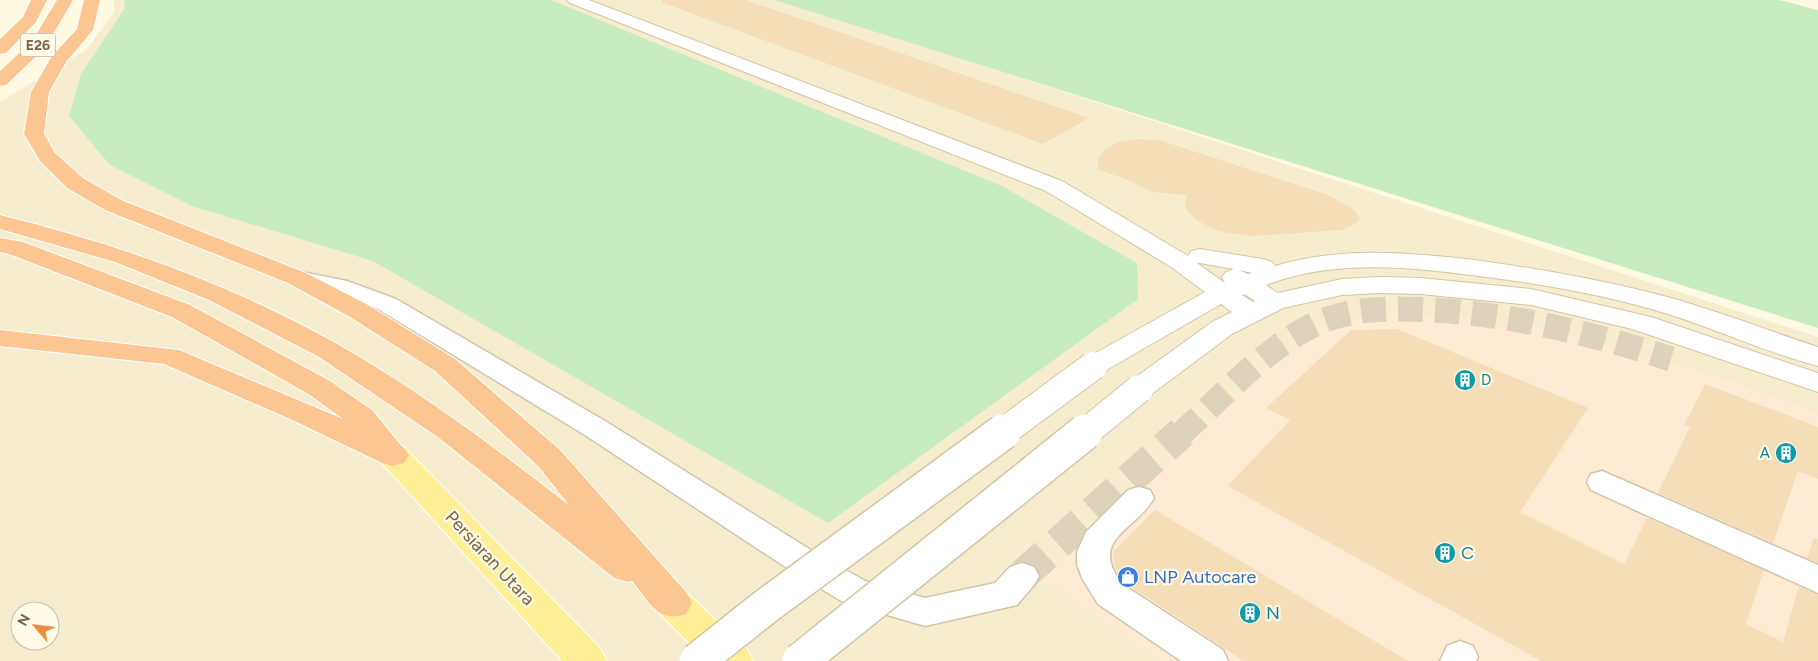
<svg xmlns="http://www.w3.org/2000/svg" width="1818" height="661" font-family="Figtree,sans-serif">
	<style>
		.residential { fill: #f6edcf; fill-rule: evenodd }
		.commercial { fill: #ffead4 }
		.green { fill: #c7ecbf }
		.building { fill: #f5ddb7 }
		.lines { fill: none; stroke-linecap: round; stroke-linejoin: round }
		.street-tunnel-far1 { stroke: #dcd3ba; stroke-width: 25; stroke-dasharray: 25 12; stroke-linecap: butt }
		.street-tunnel { stroke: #dcd3ba; stroke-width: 32; stroke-dasharray: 32 16; stroke-linecap: butt }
		.street-casing { stroke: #d1c5aa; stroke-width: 3 }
		.secondary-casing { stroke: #d3c4a4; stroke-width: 2 }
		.primary-casing { stroke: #fff; stroke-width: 2 }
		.highway-casing { stroke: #fff; stroke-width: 2 }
		.street { fill: #fff; fill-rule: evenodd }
		.secondary { fill: #fff; fill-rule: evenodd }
		.primary { fill: #ffef97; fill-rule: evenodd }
		.highway { fill: #fcc693; fill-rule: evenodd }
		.secondary-bridge-far1-casing { stroke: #d3c4a4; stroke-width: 30; stroke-linecap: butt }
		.secondary-bridge-casing { stroke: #d3c4a4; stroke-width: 38; stroke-linecap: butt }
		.secondary-bridge-far1 { stroke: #fff; stroke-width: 28 }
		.secondary-bridge { stroke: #fff; stroke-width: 35 }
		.labels { text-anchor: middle; stroke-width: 4.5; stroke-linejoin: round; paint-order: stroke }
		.shield { fill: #fffbe9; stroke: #9f9077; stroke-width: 1 }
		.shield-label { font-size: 14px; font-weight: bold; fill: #766246 }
		.culture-label { font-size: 15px; fill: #0d838f; stroke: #fffbe9; text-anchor: start }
		.near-culture-label { font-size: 18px; fill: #0d838f; stroke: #fffbe9; text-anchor: start }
		.near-street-label { font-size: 18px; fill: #766246; stroke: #fffbe9 }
		.near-shop-label { font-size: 18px; fill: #366cbe; stroke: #fffbe9; text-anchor: start }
	</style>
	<rect width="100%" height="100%" fill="#fef9e1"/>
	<path class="residential" d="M113 0H781L1818 337V661H0V102L87 49 115 11ZM20 611H50V641H20Z"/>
	<path class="commercial" d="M1395 314 1516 323 1603 341 1738 383 1818 413V661H1157L1042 579 1274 360 1313 331 1350 319Z"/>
	<path class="green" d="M124 0H551L1002 186 1137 263 1138 299 828 523 373 261 192 206 110 165 69 116 81 74 125 8Z
		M774 0H1779L1818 10V328Z"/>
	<path class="building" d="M662 0H746L1089 118 1043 144 661 2Z
		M1135 139 1159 140 1328 195 1353 209 1360 219 1353 225 1342 230 1249 236 1218 231 1198 221 1189 213 1185 207 1187 195 1152 192 1126 179 1099 170 1097 160 1105 149 1118 142Z
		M1397 329 1588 408 1520 512 1624 564 1647 518 1764 570 1746 624 1783 642 1799 586 1818 595V661H1541L1228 486 1290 420 1266 408 1351 330Z
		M1705 384 1818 427V479L1798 471 1773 543 1658 493 1690 427 1684 425Z
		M1155 510 1408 661H1244L1122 581 1115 568 1113 552Z
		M1814 538 1818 539V563L1807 558Z"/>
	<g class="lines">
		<path class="street-tunnel-far1" d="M1181 434C1223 396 1264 349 1315 324 1352 307 1395 308 1434 310 1516 315 1594 334 1671 359"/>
		<path class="street-tunnel" d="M1022 576 1182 432"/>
		<g class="street-casing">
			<path id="street" d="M297 271 347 281 396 299 605 421 814 552 865 581 925 598 995 583 1010 567 1022 563 1034 567 1039 576 1034 585 1017 605 925 626 843 602 790 570 585 435 378 309 333 292 289 283 285 278 289 273Z
				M1602 471 1818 565V593L1591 490 1587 482 1591 474Z
				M1139 487 1150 490 1154 498C1135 532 1088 538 1122 584L1223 650 1228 661H1181L1098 604 1082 578 1077 564V552L1086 532 1128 490Z
				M1460 641 1473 646 1478 657 1476 661H1440L1447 646Z"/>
		</g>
		<g class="secondary-casing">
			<path id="secondary" d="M567 0H589L1062 181 1188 256 1191 251 1200 249 1263 259 1272 262 1275 266C1338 247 1402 252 1466 259 1535 268 1604 280 1671 298 1721 312 1769 331 1818 347V366C1768 353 1721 331 1671 315 1614 297 1554 286 1494 278 1418 268 1339 257 1266 285L1278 293 1342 279 1380 277 1421 278 1531 289 1651 317 1818 373V392L1632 329 1531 305 1421 294 1380 293 1342 295 1283 308 1232 334 1149 396 1139 399 1129 396 1124 389 1129 382 1212 322 1232 312 1221 304 1103 372 1093 375 1083 372 1079 366 1083 360 1205 292 1171 267 1046 191 570 3ZM1197 263H1200L1234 269 1226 272 1222 277 1225 283ZM1239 270 1252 273 1248 274ZM1244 294 1255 301 1253 302 1242 295Z"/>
		</g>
		<g class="primary-casing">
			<path id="primary" d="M393 444 404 447 601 649 607 661H562L382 463 377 455 382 447Z
				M673 588 686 592 747 649 753 661H707L660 614 654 603 660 592Z"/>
		</g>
		<g class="highway-casing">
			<path id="highway" d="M31 0H47L36 22 6 53 0 54V39L23 17Z
				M57 0H73L45 48 6 85 0 86V71L32 41Z
				M84 0H100L93 30 66 62 49 92 44 134 55 153 83 178 121 200 306 273 368 305 455 359 560 450 686 592 692 603 686 614C657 624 649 601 632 581L627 582 614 578 439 438 319 357 209 300 115 262 0 229V215C118 244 233 285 339 345 420 391 495 448 569 505L538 466 435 371 350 317 288 283 105 210 67 188 40 161 24 134 31 92 52 56 77 29Z
				M0 238 23 242 190 305 330 381 372 410 409 455 404 463 393 466 382 463 290 419 164 364 0 346V330L179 350 343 419 310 395 172 317 9 254 0 252Z"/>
		</g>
		<use href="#street" class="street"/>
		<use href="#secondary" class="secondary"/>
		<use href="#primary" class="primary"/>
		<use href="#highway" class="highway"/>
		<g class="secondary-bridge-far1-casing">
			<path id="secondary-bridge-far1" d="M1001 434 1093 366
				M1084 434 1139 389"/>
		</g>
		<g class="secondary-bridge-casing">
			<path id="secondary-bridge" d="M697 661 765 607 1003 432
				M800 661 1085 432"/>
		</g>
		<use href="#secondary-bridge-far1" class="secondary-bridge-far1"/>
		<use href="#secondary-bridge" class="secondary-bridge"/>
	</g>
	<defs>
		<g id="building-disc" transform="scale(1.125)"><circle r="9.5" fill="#0f9aa8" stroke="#fffbe9"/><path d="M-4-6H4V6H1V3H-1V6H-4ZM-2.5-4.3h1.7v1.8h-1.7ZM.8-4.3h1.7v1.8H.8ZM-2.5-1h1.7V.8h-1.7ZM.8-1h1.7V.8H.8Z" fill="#fff"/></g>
		<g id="shop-disc" transform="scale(1.125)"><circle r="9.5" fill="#3f7fe0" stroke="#fffbe9"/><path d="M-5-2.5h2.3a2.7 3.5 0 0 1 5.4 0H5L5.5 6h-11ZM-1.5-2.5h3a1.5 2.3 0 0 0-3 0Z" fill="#fff"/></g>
	</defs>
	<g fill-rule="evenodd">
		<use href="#building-disc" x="1465" y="380"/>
		<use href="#building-disc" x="1786" y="453"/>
		<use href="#building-disc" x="1445" y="553"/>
		<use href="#shop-disc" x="1128" y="577"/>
		<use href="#building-disc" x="1250" y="613"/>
	</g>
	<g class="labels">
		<rect class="shield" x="20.5" y="33.5" width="35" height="23" rx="4"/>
		<g class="shield-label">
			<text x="38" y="50">E26</text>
		</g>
		<g class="culture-label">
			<text x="1481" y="385">D</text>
			<text x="1770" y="458" text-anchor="end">A</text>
		</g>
		<g class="near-culture-label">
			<text x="1461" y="559">C</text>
			<text x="1266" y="619">N</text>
		</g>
		<g class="near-street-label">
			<text transform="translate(490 558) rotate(47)" y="6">Persiaran Utara</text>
		</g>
		<g class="near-shop-label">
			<text x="1144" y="583">LNP Autocare</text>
		</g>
	</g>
	<g transform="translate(35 626) rotate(298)"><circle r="24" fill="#fffbe9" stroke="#c8bea8"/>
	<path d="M0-4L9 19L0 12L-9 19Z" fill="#f08d3d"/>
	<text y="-8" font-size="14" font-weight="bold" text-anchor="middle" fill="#766246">N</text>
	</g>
</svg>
